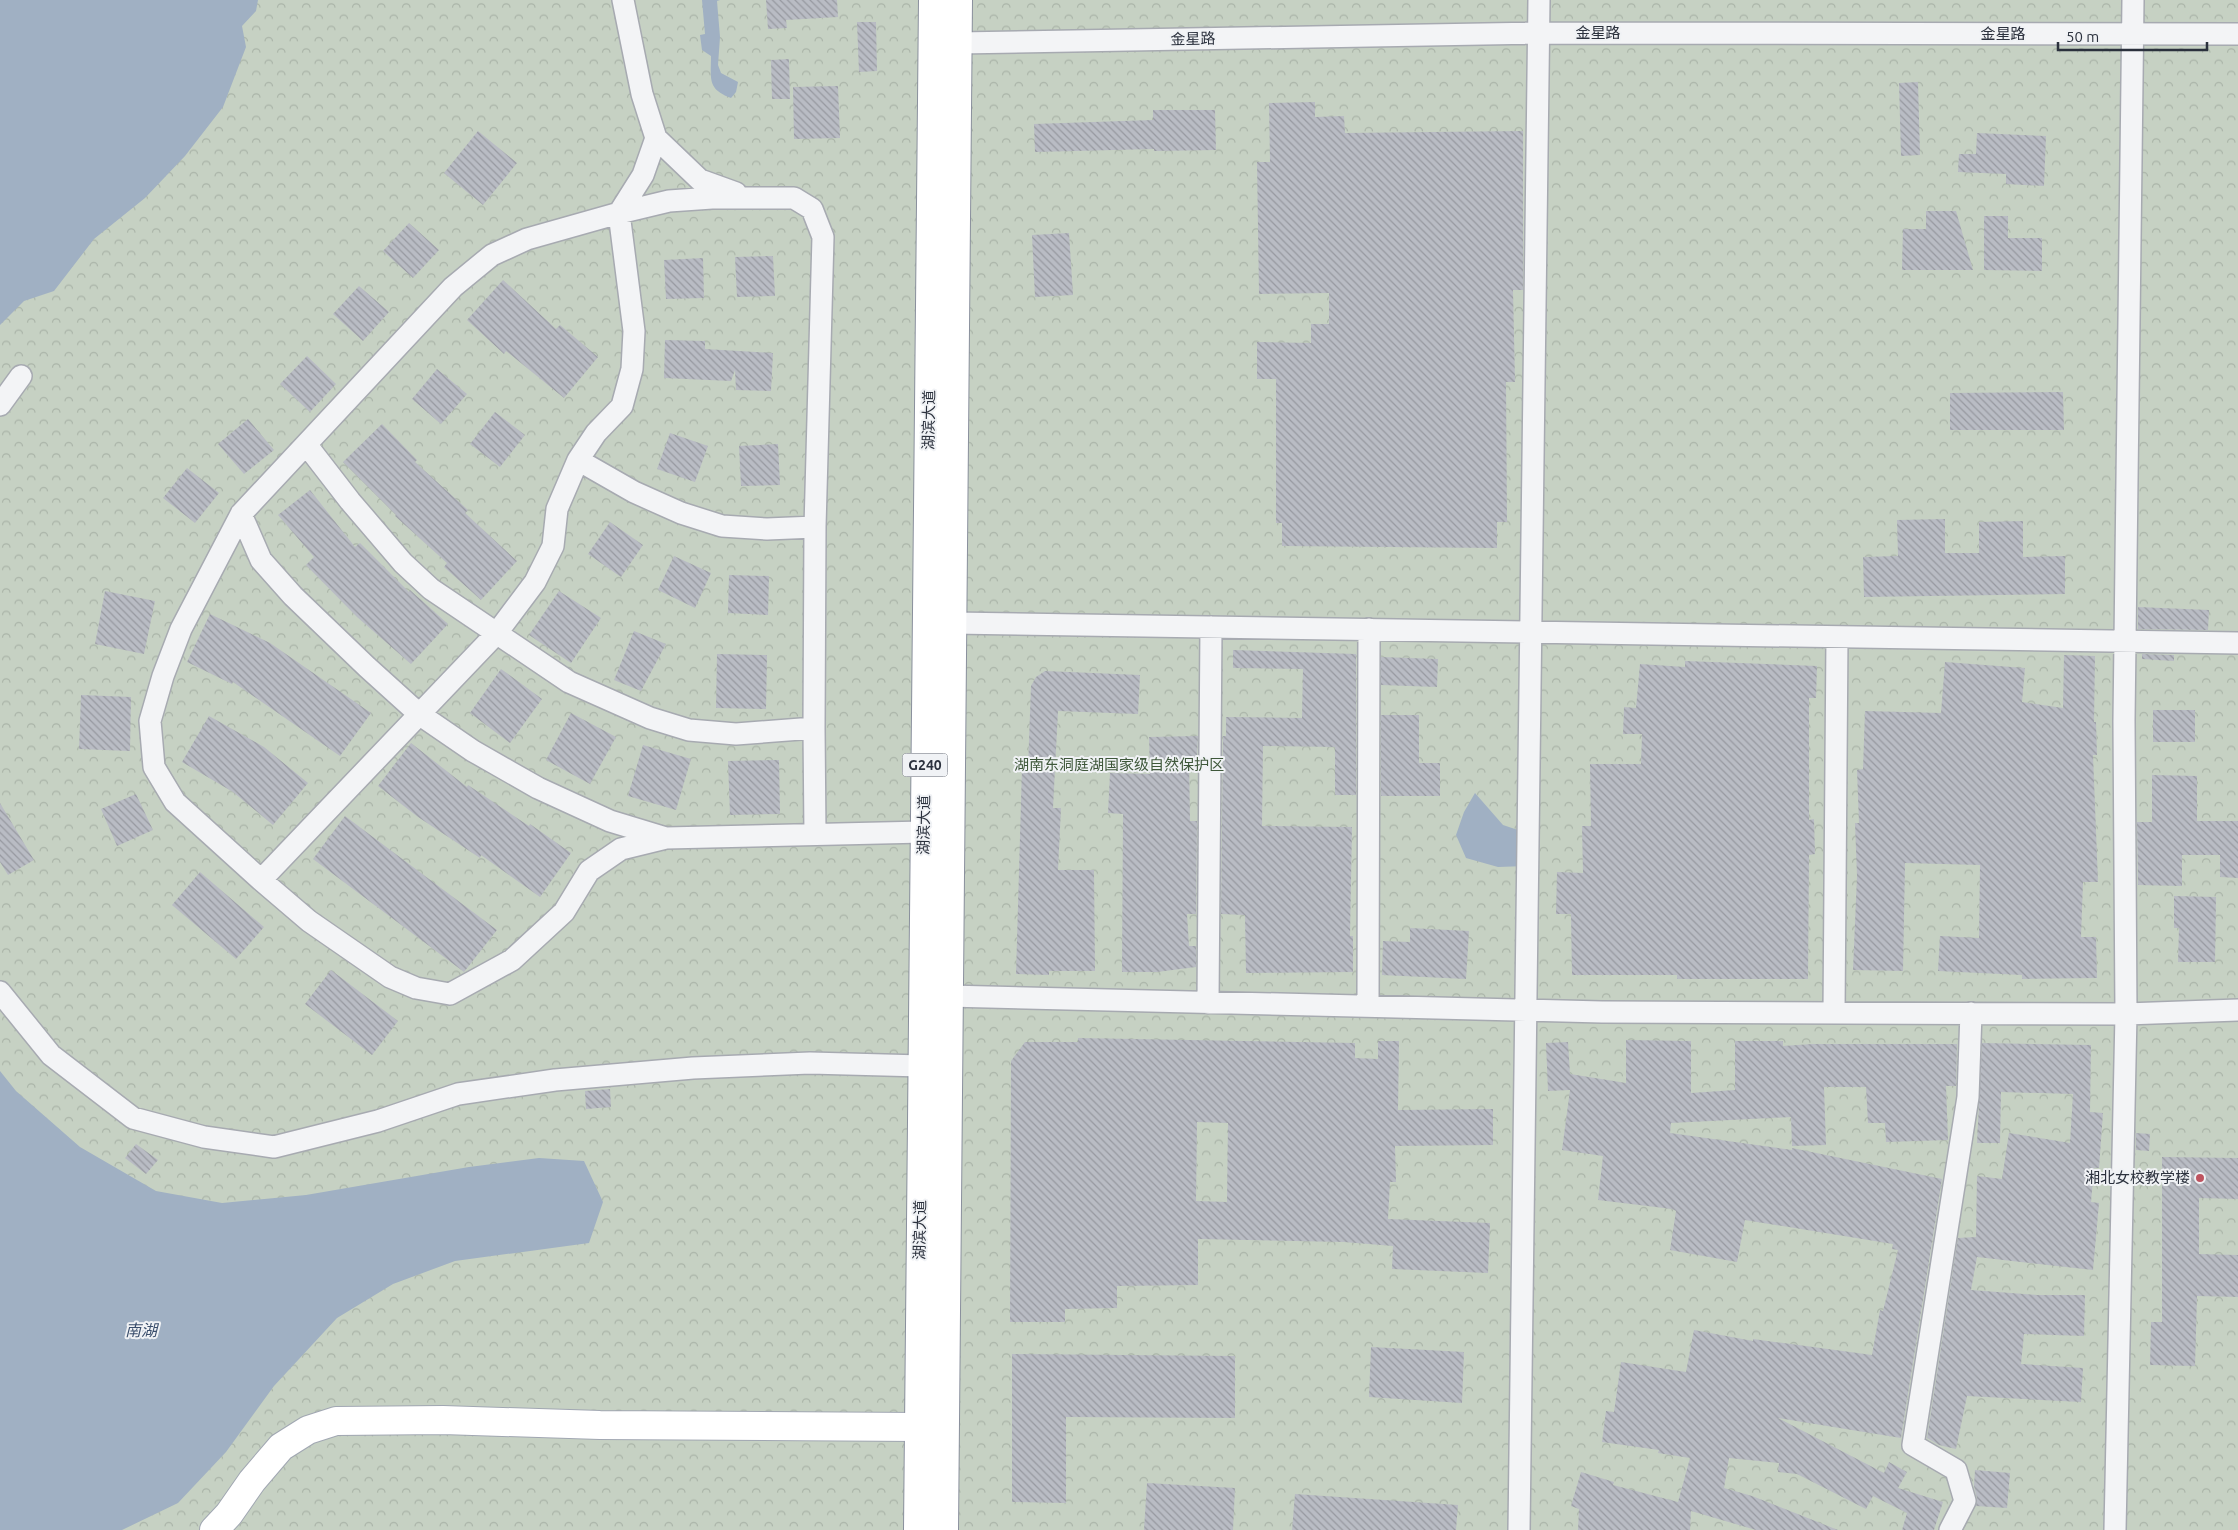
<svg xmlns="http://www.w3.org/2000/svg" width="2238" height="1530" font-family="Ubuntu,'Noto Sans SC',sans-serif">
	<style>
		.park { fill: url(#park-crowns) }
		.water { fill: #a0b0c3 }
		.building { fill: url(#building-back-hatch); fill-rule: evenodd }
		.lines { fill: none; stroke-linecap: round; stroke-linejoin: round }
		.minor-casing { stroke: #a7aab1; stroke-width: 24 }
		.major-casing { stroke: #a1a7b2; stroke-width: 30 }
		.highway-casing { stroke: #8a909d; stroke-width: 30 }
		.minor { stroke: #f3f4f6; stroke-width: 21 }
		.major { stroke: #fff; stroke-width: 28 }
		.highway { stroke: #fff; stroke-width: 28 }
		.poi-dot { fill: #be5460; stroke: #f0f2f5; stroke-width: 2 }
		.labels { text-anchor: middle; stroke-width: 4; stroke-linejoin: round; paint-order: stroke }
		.shield { fill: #f0f2f5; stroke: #666b74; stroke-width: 1 }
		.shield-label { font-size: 14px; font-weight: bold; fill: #2b313d }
		.street-label { font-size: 15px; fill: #2b313d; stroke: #f0f2f5 }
		.park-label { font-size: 15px; fill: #3e573a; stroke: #f0f2f5 }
		.poi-label { font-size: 15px; fill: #2b313d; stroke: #f0f2f5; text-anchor: end }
		.water-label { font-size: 16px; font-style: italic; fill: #3a4e6c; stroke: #f0f2f5 }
	</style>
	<defs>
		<pattern id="park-crowns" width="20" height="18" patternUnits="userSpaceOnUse" patternTransform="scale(1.25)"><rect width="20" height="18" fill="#c6d1c3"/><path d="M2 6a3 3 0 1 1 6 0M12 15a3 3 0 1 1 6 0" fill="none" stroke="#aab4a8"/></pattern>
		<pattern id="building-back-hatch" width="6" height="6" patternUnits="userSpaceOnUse" patternTransform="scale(1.25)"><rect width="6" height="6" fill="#b9bcc4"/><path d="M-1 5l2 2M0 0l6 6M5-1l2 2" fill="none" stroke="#9799a0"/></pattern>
	</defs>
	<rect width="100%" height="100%" fill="#e1e3e8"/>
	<path class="park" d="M0 0H2238V1530H0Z"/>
	<path class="water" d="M0 0H258L256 11 242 26 246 47 223 107 185 156 145 198 94 239 54 291 24 301 0 325Z
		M702 0H720L717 1 720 37 718 65 721 73 738 82 736 92 731 98C707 89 711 79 711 56L702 50 700 35 705 34Z
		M1475 793 1503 825 1518 830 1528 866 1498 867 1466 858 1456 835 1464 812Z
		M0 1071 16 1091 80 1147 156 1191 222 1203 306 1195 469 1167 539 1158 584 1161 603 1202 589 1243 455 1261 393 1284 337 1318 274 1386 226 1452 178 1503 122 1530H0Z"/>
	<path class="building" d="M766 0H837L838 17 786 20 787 28 768 29Z
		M857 22H876L877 71 859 72Z
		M789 59 790 99H772L771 60Z
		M1918 82 1920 155 1901 156 1899 83Z
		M838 86 840 138 794 139 793 87Z
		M1315 102V117L1344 116 1345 133 1523 131V290H1513L1515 382H1506L1507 522H1497V548L1282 546V523H1276V379H1257V342L1311 343V324H1329V293L1259 294 1257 162H1270L1269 103Z
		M1153 110H1215L1216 150 1154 151V149L1035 152 1034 124 1153 120Z
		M478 131 517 163 483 205 444 173Z
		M1977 133 2046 136 2044 186 2006 184V174L1958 172 1959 154H1976Z
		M1926 211H1956L1973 270H1902L1903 229H1926Z
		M1984 216H2008V238H2042V271L1984 270Z
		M409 223 439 250 413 278 383 251Z
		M1069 233 1073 295 1035 297 1032 235Z
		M773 256 775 296 737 297 735 257Z
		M703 258 704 298 666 299 664 260Z
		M503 280 556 329 560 325 598 357 564 398 506 351 504 354 467 320Z
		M359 286 389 312 363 341 333 314Z
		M665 340 705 341V349L773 353 771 391 736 390 735 370 731 381 664 378Z
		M307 356 336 384 310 412 280 384Z
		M437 369 467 394 441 424 412 399Z
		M2063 392 2064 430H1950V393Z
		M495 412 525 435 500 467 470 444Z
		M248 419 274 450 244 474 218 444Z
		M382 424 417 460 415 462 468 510 465 513 517 561 481 600 444 567 447 563 395 516 396 515 343 462Z
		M670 433 708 446 695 482 657 469Z
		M778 444 780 485 741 486 739 446Z
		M187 468 219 493 195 523 163 498Z
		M310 490 355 547 360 543 409 592 410 590 448 624 411 664 357 617 306 565 314 557 278 515Z
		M1945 519V553H1979V522L2023 521V557L2065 556V594L1864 597 1863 557 1898 556 1897 520Z
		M610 522 643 545 621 577 588 554Z
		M674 556 711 573 695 608 658 590Z
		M729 575 769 576 768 615 728 613Z
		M105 591 155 601 144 654 95 644Z
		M559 591 601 618 571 663 529 635Z
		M2138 607 2209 610 2208 630 2138 629Z
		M210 614 270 643 371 713 340 756 233 682 232 684 187 662Z
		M634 631 666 644 641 691 614 680Z
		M1233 650 1356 654V795H1335V747L1263 746 1262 826 1352 827 1350 936H1353V972L1246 973 1245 915 1221 914 1223 736H1226V717L1302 718 1303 669 1233 668Z
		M717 654 767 655 766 709 716 708Z
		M2142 654 2174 655V661L2142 659Z
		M2064 655 2095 656 2094 722H2096L2097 755H2093L2098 882H2083L2081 937H2096L2097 978 2022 979V975L1938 971 1940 936 1979 938 1980 865 1905 863 1903 971 1853 970 1857 876 1855 823H1859L1857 770 1863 769 1865 711 1941 713 1945 662 2025 668 2022 702 2063 708Z
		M1381 657 1438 659 1437 687 1381 685Z
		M1685 661 1817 666 1816 698H1809V820L1814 819 1815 854 1809 855 1808 979H1677V975H1572L1571 914H1556L1557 872 1583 873 1582 826H1591L1590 764H1641L1642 734H1623L1624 707 1636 708 1640 664 1685 667Z
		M501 669 542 699 510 743 470 713Z
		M1045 671 1140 675 1138 714 1058 711 1053 808H1061L1058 870H1094L1095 971H1049V975L1016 974 1022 768H1028L1031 686 1036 677Z
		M81 695 131 697 130 751 79 749Z
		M2153 710H2195V742H2153Z
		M571 713 616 737 590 784 546 760Z
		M1381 715H1419V763H1440V796H1381Z
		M209 716 264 747 308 783 273 825 233 792 182 762Z
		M1198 736 1197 758H1189L1190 821H1197L1196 914H1187L1189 946H1196V967L1157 972H1122L1123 814 1108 813 1110 773 1150 774 1149 737Z
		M411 743 467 787 468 785 529 826 530 824 571 853 540 897 481 855 480 858 418 817 378 786Z
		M643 745 691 759 676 810 628 796Z
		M779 760 780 814 730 815 728 761Z
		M2152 775 2197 776V821H2238V878L2220 877V855H2182V886L2138 885 2137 822H2152Z
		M136 794 153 830 117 846 101 809Z
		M0 803 34 860 8 875 0 862Z
		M345 816 497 930 464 972 313 859Z
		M200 872 264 927 236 959 172 905Z
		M2174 896 2216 897 2215 962H2178L2179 928H2174Z
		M1410 928 1469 931 1466 979 1382 975 1383 941 1410 942Z
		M331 970 398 1021 372 1055 305 1004Z
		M1078 1038 1355 1043V1058L1378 1059V1041H1399L1398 1110 1493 1109V1145L1395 1146 1396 1182H1390L1388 1219 1490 1223 1488 1273 1392 1269 1393 1246 1344 1242 1198 1239V1285L1117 1286V1308L1065 1309V1322H1010L1011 1061 1025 1042H1078ZM1197 1122 1228 1123 1227 1202 1196 1201Z
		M1626 1040 1691 1041V1093L1735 1090V1041H1783V1046L1812 1044H1957L1956 1086H1946L1948 1140 1886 1142 1885 1123H1868L1866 1087H1824L1826 1145 1792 1146 1791 1117 1671 1123 1670 1133 1792 1150V1148L1942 1179 1901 1438 1778 1418 1884 1473 1889 1462 1907 1472 1898 1488 1943 1502 1934 1530H1902L1907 1513 1873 1496 1866 1509 1797 1474 1778 1472 1779 1463 1729 1458 1724 1488 1752 1496 1838 1530H1756L1691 1511 1690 1530H1578L1579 1509 1571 1506 1581 1472 1614 1482 1613 1485 1678 1502 1690 1458 1658 1453 1659 1450 1602 1442 1606 1411 1614 1412 1621 1362 1686 1372 1694 1330 1753 1341V1339L1872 1355 1880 1310 1883 1311 1898 1250 1892 1249 1893 1244 1745 1220 1737 1262 1670 1250 1676 1211 1672 1209 1598 1200 1603 1156 1562 1150 1570 1090 1548 1091 1546 1043 1568 1042 1570 1074 1626 1083Z
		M1982 1043 2091 1045 2090 1112 2103 1113 2099 1168H2094L2091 1202 2099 1203 2093 1270 1977 1257 1971 1290 2037 1295H2085L2084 1336 2024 1334 2021 1364 2083 1368 2081 1402 1967 1396 1956 1449 1939 1445 1927 1438 1958 1238 1976 1237 1977 1176 2002 1179 2009 1133 2070 1143 2073 1094 2001 1092 2000 1143H1977Z
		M610 1089 611 1107 586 1109 585 1091Z
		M2136 1133 2150 1134 2149 1151 2136 1150Z
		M136 1144 158 1160 146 1174 125 1158Z
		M2162 1157 2238 1158V1199L2199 1198V1254L2238 1255V1297L2197 1296 2195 1366 2150 1365 2151 1322H2162Z
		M1371 1347 1464 1352 1462 1403 1369 1397Z
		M1012 1354 1235 1356V1418L1066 1417V1503L1012 1502Z
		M1975 1470 2010 1473 2007 1508 1976 1506 1977 1498 1974 1486Z
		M1147 1483 1235 1488 1233 1530H1144Z
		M1295 1494 1458 1505 1456 1530H1292Z"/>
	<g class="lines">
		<g class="minor-casing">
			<path id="minor" d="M623 0 642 94 656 138 700 180 736 193
				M958 43 1539 33 2238 34
				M656 138 643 175 619 213 527 239 492 255 453 287 241 514 181 629 163 676 150 721 154 767 175 802 261 880 309 921 390 977 416 988 450 994 512 960 564 912 589 871 621 849 666 838 924 832
				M0 405 21 376
				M309 448 350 501 403 563 431 589 569 682 650 718 689 730 736 734 814 728 815 527 823 237 812 209 794 198H712L669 201 619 213 634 331 632 369 622 406 596 433 578 460
				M241 514 261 560 293 596 367 667 419 714 473 751 538 788 610 821 666 838
				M952 623 2238 643
				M814 728 815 834
				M261 880 496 634 535 582 553 546 557 509 578 460 634 492 681 513 722 526 767 529 815 527
				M0 992 51 1055 133 1118 204 1137 274 1147 378 1121 458 1094 555 1080 693 1068 810 1063 922 1066
				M948 996 1602 1012 2126 1014 2238 1010
				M1208 1003 1211 627
				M1368 1006 1369 629
				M1834 1013 1837 637
				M1519 1530 1539 0
				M1950 1530 1965 1501 1956 1470 1913 1445 1968 1097 1971 1013
				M2115 1530 2126 1014 2124 721 2133 0"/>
		</g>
		<g class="major-casing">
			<path id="major" d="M214 1530 229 1514 252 1481 281 1447 308 1430 336 1421 443 1420 600 1425 919 1427"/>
		</g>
		<g class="highway-casing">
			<path id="highway" d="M918 1530 933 0
				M944 1530 958 0"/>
		</g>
		<use href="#minor" class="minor"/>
		<use href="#major" class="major"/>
		<use href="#highway" class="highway"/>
	</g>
	<circle class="poi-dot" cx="2200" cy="1178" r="5"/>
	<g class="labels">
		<rect class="shield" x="902.5" y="753.5" width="45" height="23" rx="4"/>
		<g class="shield-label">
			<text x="925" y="770">G240</text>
		</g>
		<g class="street-label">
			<text x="1598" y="38">金星路</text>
			<text x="2003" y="39">金星路</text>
			<text transform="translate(1193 39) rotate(-1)" y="5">金星路</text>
			<text transform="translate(929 420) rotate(-89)" y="5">湖滨大道</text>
			<text transform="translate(924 825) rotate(-89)" y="5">湖滨大道</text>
			<text transform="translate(920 1230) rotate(-89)" y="5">湖滨大道</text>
		</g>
		<g class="park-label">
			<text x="1119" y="770">湖南东洞庭湖国家级自然保护区</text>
		</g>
		<g class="poi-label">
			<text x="2190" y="1183">湘北女校教学楼</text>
		</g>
		<g class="water-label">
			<text x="141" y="1336">南湖</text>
		</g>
	</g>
	<path d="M2058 42v8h149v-8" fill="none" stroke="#2b313d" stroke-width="2.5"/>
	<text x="2066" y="42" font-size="15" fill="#2b313d" stroke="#f0f2f5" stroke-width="4" paint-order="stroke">50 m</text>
</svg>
